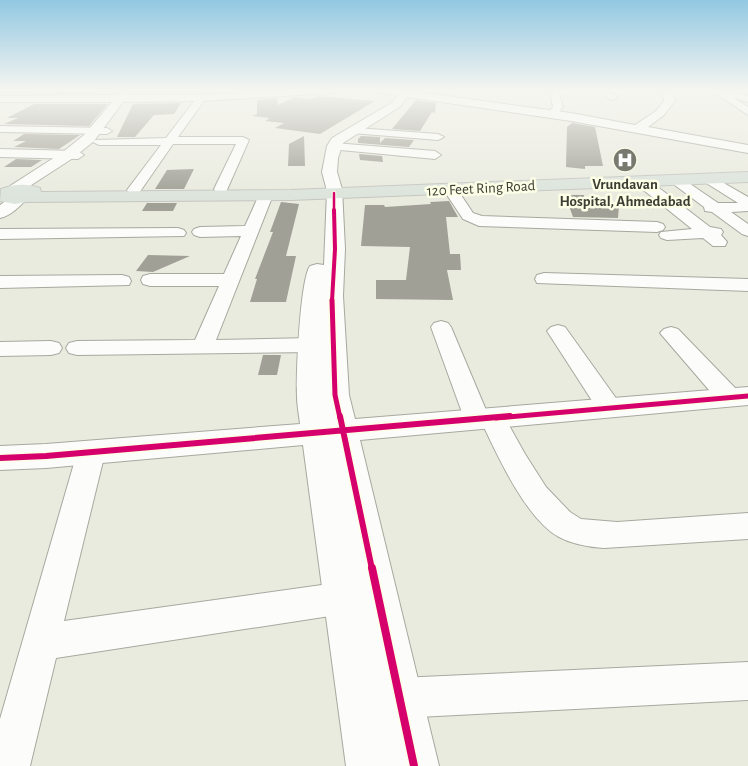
<svg xmlns="http://www.w3.org/2000/svg" width="748" height="766" font-family="'Alegreya Sans',sans-serif">
	<style>
		.building { fill: #a1a097 }
		.lines { fill: none; stroke-linecap: round; stroke-linejoin: round }
		.street-casing { stroke: #a7a89f; stroke-width: 2 }
		.secondary-casing { stroke: #a7a89f; stroke-width: 2 }
		.primary-casing { stroke: #c6c6c0; stroke-width: 2 }
		.street { fill: #fcfcfa; fill-rule: evenodd }
		.secondary { fill: #fcfcfa; fill-rule: evenodd }
		.primary { fill: #dce4dc; fill-rule: evenodd }
		.cycleway-far4-casing { stroke: #fcfee6; stroke-width: 4.5 }
		.cycleway-far3-casing { stroke: #fcfee6; stroke-width: 6 }
		.cycleway-far2-casing { stroke: #fcfee6; stroke-width: 8 }
		.cycleway-far1-casing { stroke: #fcfee6; stroke-width: 9 }
		.cycleway-casing { stroke: #fcfee6; stroke-width: 11 }
		.cycleway-far4 { stroke: #d6006c; stroke-width: 2.5 }
		.cycleway-far3 { stroke: #d6006c; stroke-width: 4 }
		.cycleway-far2 { stroke: #d6006c; stroke-width: 5 }
		.cycleway-far1 { stroke: #d6006c; stroke-width: 6 }
		.cycleway { stroke: #d6006c; stroke-width: 8 }
		.labels { text-anchor: middle; stroke-width: 5; stroke-linejoin: round; paint-order: stroke }
		.far-poi-label { font-size: 15px; font-weight: bold; fill: #3c3d33; stroke: #fcfee6 }
		.far-street-label { font-size: 15px; fill: #3c3d33; stroke: #fcfee6 }
	</style>
	<rect width="100%" height="100%" fill="#eaebdf"/>
	<path class="building" d="M62 90H97L93 93 54 94Z
		M149 90H190L188 93H145Z
		M317 96 375 101 320 134 275 128 284 123 265 121 270 118 252 116 257 114V100L277 98 278 105 294 97 311 99Z
		M416 100 436 103 435 113 432 112 420 131 392 129Z
		M181 103 174 114 154 115 135 137H117L133 104Z
		M34 104H108L89 126 4 124 18 118H7Z
		M572 123 595 127 603 166H585V169L566 167 567 127Z
		M24 134 80 135 59 149 14 147 26 141H13Z
		M304 136 305 166H288L289 144Z
		M361 136 380 137V143L385 138 414 140 409 147 358 143V139Z
		M359 154 382 156 383 162 360 160Z
		M16 159 42 160 31 167H4Z
		M194 169 184 189H155L167 170Z
		M565 195H584V203L619 206 618 218 573 217Z
		M449 201 458 217H446L450 254H460L461 270H447L453 300 376 299V280H406L410 247 361 246 365 205H384L385 207 431 204 430 202Z
		M281 202 299 204 286 256H296L286 302H250L257 279H255L273 232H270Z
		M147 203H177L173 211H142Z
		M148 255 190 256 153 272 136 271Z
		M263 355H281L277 375H258Z"/>
	<g class="lines">
		<g class="street-casing">
			<path id="street" d="M550 90H558L563 107 558 114 554 115 549 112 553 107Z
				M602 90H610L617 97 612 100 609 99Z
				M724 92H738L748 96V102L734 98 748 107V115L721 97 719 95Z
				M201 95 206 98 178 137H243L249 140 226 192H216L214 189 236 144H173L139 193H129L127 190 161 145H99L93 142 95 140 166 138 198 96Z
				M0 126 107 128 112 131 107 134 0 132Z
				M356 128 438 134 444 137 438 140 352 133 351 131Z
				M334 143 435 151 441 155 435 159 330 149 328 147 330 145Z
				M0 149 78 151 84 155 78 159 0 157Z
				M708 174 748 197V211L731 212 748 224V236L742 234 712 212 705 211 704 207 668 180 670 177H680L718 203H738L703 181 701 178Z
				M641 177 646 178 710 227 721 229 723 232 721 235 727 242 725 246H713L703 238 667 240 661 238 659 235 661 232 692 229 636 184 634 181 636 178Z
				M450 185 455 186 473 213 482 216 657 222 663 224 665 227 663 230 657 232 479 226 463 219 443 189Z
				M266 191 271 192 273 195 216 340 312 338 320 340 323 345 320 350 312 352 77 355 69 353 66 348 69 343 77 341 195 340 219 286H150L143 284 141 280 143 276 150 274H224L241 236 200 237 194 235 192 232 194 229 200 227 245 226 259 195 261 192Z
				M178 228 184 230 186 233 184 236 0 239V229Z
				M544 273 748 279V291L537 283 535 279 537 275Z
				M122 275 129 277 131 281 129 285 0 288V276Z
				M441 321 448 323 451 327 486 410 492 408 501 411 525 454 546 487 570 512 581 519 617 522 748 513V539L604 548C589 547 572 544 559 537 527 520 498 457 483 425L477 427 468 424 464 418 431 327 434 323Z
				M558 325 565 327 618 401 621 407 618 413 609 415 600 413 547 331 551 327Z
				M671 327 678 329 739 392 742 398 739 404 730 406 721 404 660 333 664 329Z
				M51 341 59 343 62 348 59 353 51 355 0 356V342Z
				M91 443 101 446 105 453 64 621 343 582 355 587 360 598 355 609 343 614 56 658 30 766H0V719L77 453 81 446Z
				M748 662V700L399 718 385 712 379 698 385 684 399 678Z"/>
		</g>
		<g class="secondary-casing">
			<path id="secondary" d="M122 90H132L128 95H201L289 90H340L335 93 201 101 123 102 94 141 73 158 19 193 25 194 27 198C21 206 10 216 0 218V205L16 194 10 192 8 189 10 186 63 152 84 135 112 102H0V96L117 95Z
				M375 90H411L410 91 571 113 635 125 656 111 664 101 662 90H672L675 101 664 115 648 127 748 145V153L571 121 407 97 401 106 343 143 338 158 337 172 342 189 345 249 343 296 349 395 355 419 748 387V405L360 440 439 766H346L303 445 46 468 0 470V446L46 444 300 424C299 415 297 405 297 397 296 375 300 280 310 266L317 264 324 265 327 191 322 172 327 146 332 138 393 102 397 96 376 92Z"/>
		</g>
		<g class="primary-casing">
			<path id="primary" d="M748 172V182L291 200 26 202 15 204 0 201 1 189C15 184 26 183 40 188L41 192 291 190Z"/>
		</g>
		<use href="#street" class="street"/>
		<use href="#secondary" class="secondary"/>
		<use href="#primary" class="primary"/>
		<g class="cycleway-far4-casing">
			<path id="cycleway-far4" d="M334 193V212"/>
		</g>
		<g class="cycleway-far3-casing">
			<path id="cycleway-far3" d="M332 301 335 249 334 210"/>
		</g>
		<g class="cycleway-far2-casing">
			<path id="cycleway-far2" d="M332 300 335 395 340 418
				M496 418 748 396"/>
		</g>
		<g class="cycleway-far1-casing">
			<path id="cycleway-far1" d="M340 416 372 569
				M0 458 46 456 510 416"/>
		</g>
		<g class="cycleway-casing">
			<path id="cycleway" d="M372 568 414 766"/>
		</g>
		<use href="#cycleway-far4" class="cycleway-far4"/>
		<use href="#cycleway-far3" class="cycleway-far3"/>
		<use href="#cycleway-far2" class="cycleway-far2"/>
		<use href="#cycleway-far1" class="cycleway-far1"/>
		<use href="#cycleway" class="cycleway"/>
	</g>
	<linearGradient id="sky" x2="0" y2="1"><stop stop-color="#92c8e2"/><stop offset="0.46" stop-color="#f6f6f1"/><stop offset="1" stop-color="#f6f6f1" stop-opacity="0"/></linearGradient>
	<rect width="748" height="197" fill="url(#sky)"/>
	<defs>
		<g id="hospital-disc" transform="scale(1.25)"><circle r="9.5" fill="#797a6f" stroke="#fcfee6"/><path d="M-5-5h3v3.5h4V-5h3V5h-3V1.5h-4V5h-3Z" fill="#fff"/></g>
	</defs>
	<g fill-rule="evenodd">
		<use href="#hospital-disc" x="625" y="160"/>
	</g>
	<g class="labels">
		<g class="far-poi-label">
			<text x="625" y="189">Vrundavan<tspan x="625" dy="17">Hospital, Ahmedabad</tspan></text>
		</g>
		<g class="far-street-label">
			<text transform="translate(481 188) rotate(-3)" y="5">120 Feet Ring Road</text>
		</g>
	</g>
</svg>
